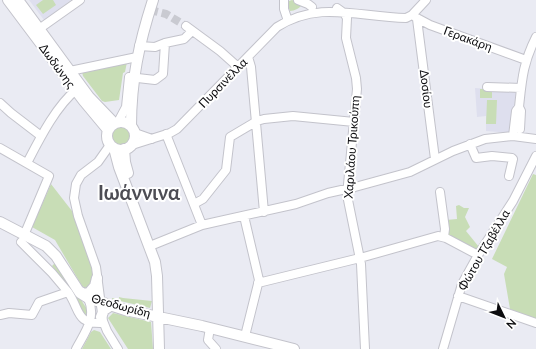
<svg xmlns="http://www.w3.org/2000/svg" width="536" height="349" font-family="Lato,sans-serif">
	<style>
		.built { fill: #dedfee }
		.green { fill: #c8ddb6 }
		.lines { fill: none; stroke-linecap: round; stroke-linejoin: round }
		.minor-tunnel { stroke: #c9cad1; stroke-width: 8; stroke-dasharray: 8 4; stroke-linecap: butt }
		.minor-casing { stroke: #c3c3cb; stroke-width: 10 }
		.major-casing { stroke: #c3c3cb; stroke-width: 12 }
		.minor { stroke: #fff; stroke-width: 8 }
		.major { stroke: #fff; stroke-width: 10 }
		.labels { text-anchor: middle; stroke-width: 4; stroke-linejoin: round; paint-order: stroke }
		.street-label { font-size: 12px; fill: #0c0c0f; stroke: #fff }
		.town-label { font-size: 20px; font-weight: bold; fill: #4d4d54; stroke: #fff }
	</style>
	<rect width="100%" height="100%" fill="#eaebf3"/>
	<path class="built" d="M29 0H71L44 20Z
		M475 88 516 91 511 133 486 131V116L477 117Z"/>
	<path class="green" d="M43 0H53L56 5 43 14 36 5Z
		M292 0 301 3 302 4C301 8 294 11 290 11L287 3 289 1Z
		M127 62 125 72 123 73 119 100 105 102 102 101 83 76 82 72Z
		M480 89H492V98H480Z
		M487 100H497L496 124H486Z
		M112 136a9 9 0 1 1 18 0a9 9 0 1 1-18 0Z
		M533 174 536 175V319L510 309 504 274 507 267 492 259Z
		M51 184 72 211 89 255 94 279 88 289 82 286 55 240 32 227Z
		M459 205 464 208H469L465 217 470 227 466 231 479 247 477 253 448 238 446 220 457 219 456 206Z
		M56 262 87 309 88 311 87 317 84 316 62 279 52 266Z
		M119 297 123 298 152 301 150 308 112 299V298L119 299Z
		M113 313 151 322 153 349H128L108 318Z
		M94 330 100 332 111 349H82L91 332Z"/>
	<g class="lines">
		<path class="minor-tunnel" d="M150 10 166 14 186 26"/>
		<g class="minor-casing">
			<path id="minor" d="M284 0V9L287 18
				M298 0 308 4 312 7
				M337 8 344 13 347 18 346 38 356 78 357 89 347 195 361 264 365 349
				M415 17 430 25 526 60
				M417 19 435 159
				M186 26 220 51 238 67
				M39 29 80 0
				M139 46 155 47 165 43 184 39 192 31
				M248 57 251 67 264 212
				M70 71 137 57
				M487 87 521 88
				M0 103 11 113 41 136
				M118 122 126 107 129 77 155 80 163 74 165 43
				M520 129 521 111 519 107C522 79 523 63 536 37
				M135 133 152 139
				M166 134 202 225
				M513 136 516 111 519 107
				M470 144 476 158 492 156 512 158 513 159 509 176
				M110 145 98 162 81 175 76 184 74 198 78 216 96 267 103 321 107 331 118 349
				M132 145 170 133 177 129 277 27C319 0 358 17 406 18L412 15 426 0
				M0 148 49 176 25 233
				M27 163C39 140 56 106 76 90
				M440 192 445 229 444 237
				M194 204 203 199 226 170 230 137 257 121 264 119 293 116 354 122
				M244 216 259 280 245 336
				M21 242 52 273 68 292
				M150 246 202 225 296 204 328 193 355 187 410 172 453 151 485 139 513 136 536 139
				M258 283 360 258 438 236 446 238 478 255
				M458 296 536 323
				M0 315 9 313 32 315 39 302 68 292C81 311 75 324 103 323
				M210 328 208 340 216 349
				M76 349C85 332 97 318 88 298
				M443 349 462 284 478 255 513 201 536 156"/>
		</g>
		<g class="major-casing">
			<path id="major" d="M8 0 83 100 108 130
				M18 0 89 97 114 123
				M107 136a14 14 0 1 1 28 0a14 14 0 1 1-28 0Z
				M131 126C131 81 139 43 153 0
				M114 148 119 167 155 262 157 276 159 349
				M124 149 125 162 128 173
				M0 222 46 246 56 256 80 293 88 298 125 310 202 326 294 349
				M79 291 84 294 89 293 95 286 97 278
				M101 317 104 310 110 306"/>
		</g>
		<use href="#minor" class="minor"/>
		<use href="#major" class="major"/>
	</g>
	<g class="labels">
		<g class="street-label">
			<text transform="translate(468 39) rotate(20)" y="4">Γερακάρη</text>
			<text transform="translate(57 66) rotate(54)" y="4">Δωδώνης</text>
			<text transform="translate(223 83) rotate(-46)" y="4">Πυρσινέλλα</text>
			<text transform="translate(426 89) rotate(83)" y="4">Δοσίου</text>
			<text transform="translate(352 147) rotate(-86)" y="4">Χαριλάου Τρικούπη</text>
			<text transform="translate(484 250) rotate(-60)" y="4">Φώτου Τζαβέλλα</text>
			<text transform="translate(121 306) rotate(15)" y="4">Θεοδωρίδη</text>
		</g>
		<g class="town-label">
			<text x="139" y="200">Ιωάννινα</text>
		</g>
	</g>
	<g transform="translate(504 317) rotate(133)" stroke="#ffffff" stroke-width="3" paint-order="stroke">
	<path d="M0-3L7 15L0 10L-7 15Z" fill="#0c0c0f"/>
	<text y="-6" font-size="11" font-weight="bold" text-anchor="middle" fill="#0c0c0f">N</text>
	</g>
</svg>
